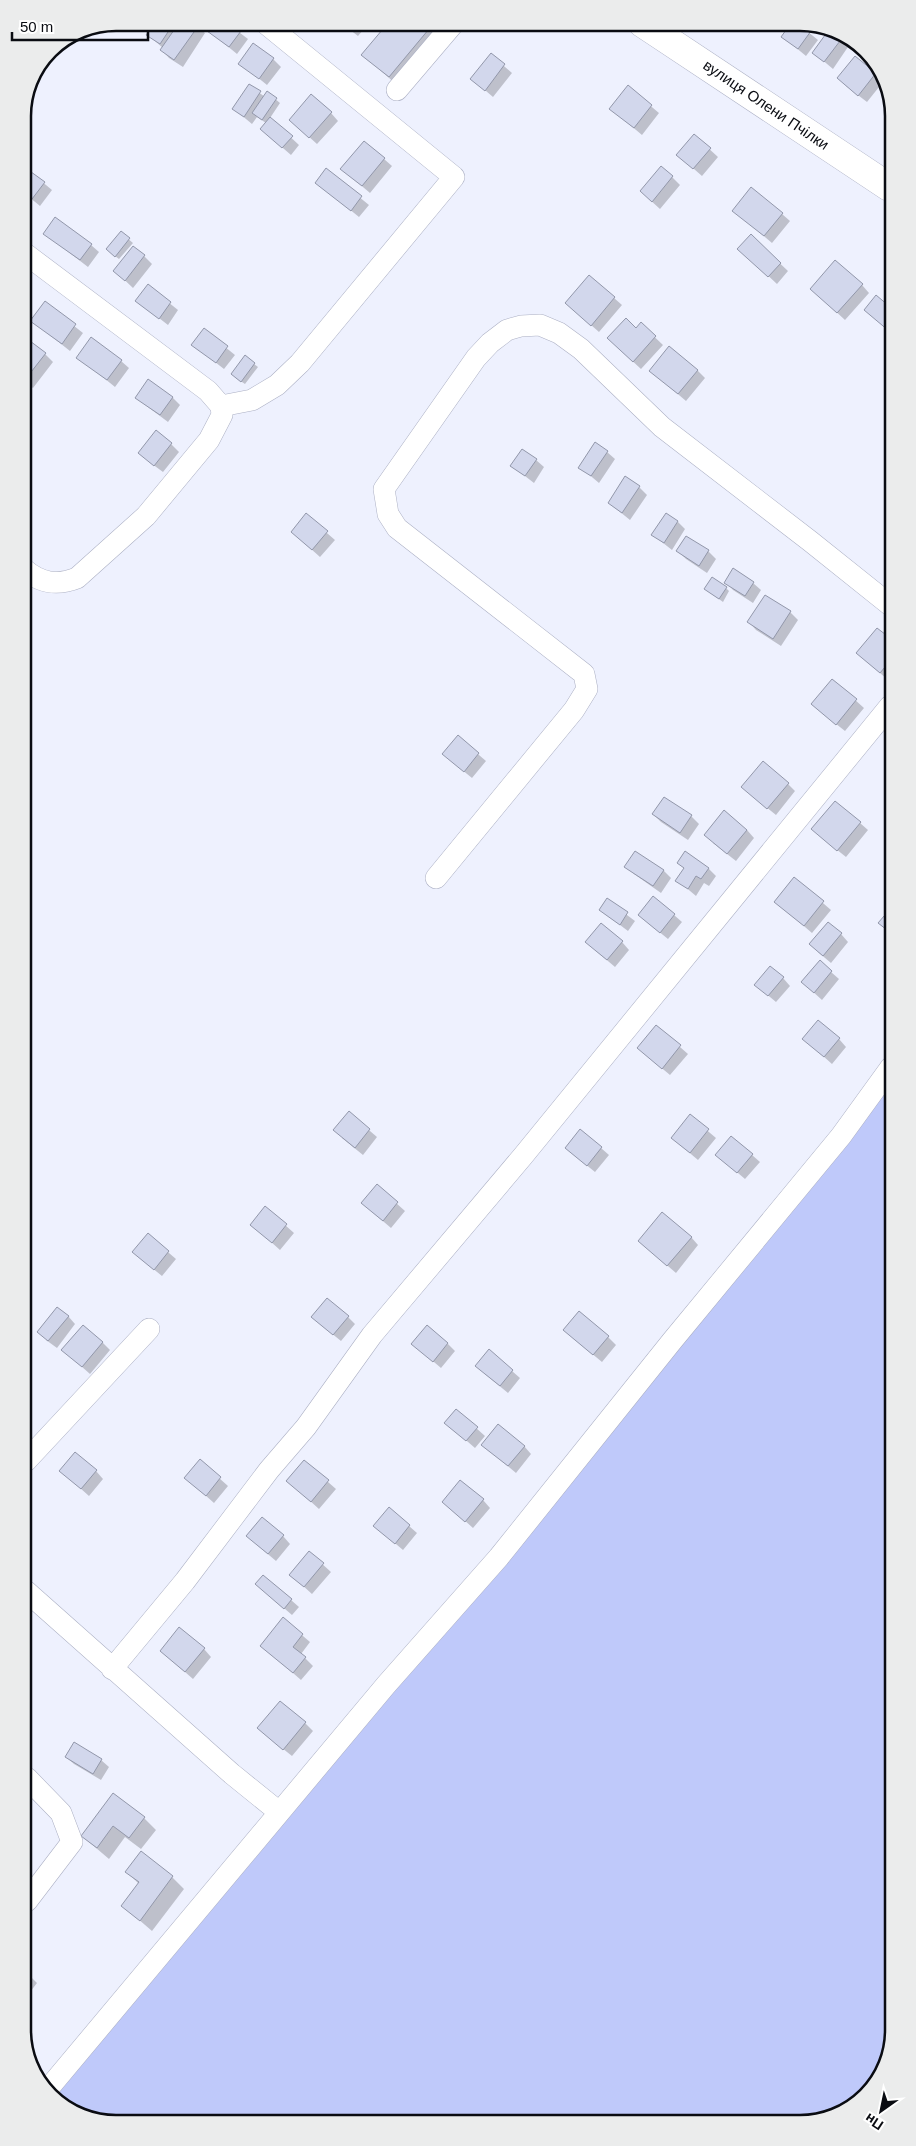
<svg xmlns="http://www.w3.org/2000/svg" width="916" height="2146" font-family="Helvetica,sans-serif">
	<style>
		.green { fill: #bfc9fa }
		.shadow { fill: #0003 }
		.building { fill: #d2d7ec; stroke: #9297aa }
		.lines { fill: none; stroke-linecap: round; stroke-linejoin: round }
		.street-casing { stroke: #acb0c4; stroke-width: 22 }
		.secondary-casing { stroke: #acb0c4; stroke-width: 29 }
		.street { stroke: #fff; stroke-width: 21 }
		.secondary { stroke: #fff; stroke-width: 28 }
		.labels { text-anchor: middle; stroke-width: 4; stroke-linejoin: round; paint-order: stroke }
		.street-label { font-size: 15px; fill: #0a0c12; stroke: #fff }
		.rim { fill: none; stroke: #0a0c12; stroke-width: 2.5 }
	</style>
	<rect width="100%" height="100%" fill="#eef1fe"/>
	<path class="green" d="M891 1067 893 2030 877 2082 830 2118 110 2123 60 2104 48 2089Z"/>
	<path class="shadow" d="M156 23H176L179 25 181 23H193L205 33 183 67 169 58 162 50 163 48 148 35Z
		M215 23H227L248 39 237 54 209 31Z
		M313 23H332L326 32Z
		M341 23H369L358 36Z
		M390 23H462L405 92 363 55Z
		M792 23H797L818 40 806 56 783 37Z
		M829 32 852 41 833 69 814 53Z
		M491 55 512 73 493 97 472 79Z
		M855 57 883 82 867 102 846 86Z
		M273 59 281 67 267 85 240 63Z
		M249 85 265 97 268 93 280 103 270 118 299 145 291 155 269 136 266 123 257 117 252 124 234 109Z
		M628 87 659 113 642 135 611 109Z
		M331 113 338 121 317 144 298 127Z
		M694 135 718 157 702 176 686 162Z
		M384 159 392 166 370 193 350 176Z
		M28 170 52 190 40 206 23 192V177Z
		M326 170 369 205 359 217 317 183Z
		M672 177 680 185 660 209 649 199Z
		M734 211 782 214 790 221 772 243Z
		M121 233 133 243 119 259 111 253Z
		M45 234 91 245 99 252 88 267Z
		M751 236 788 271 777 284 747 256Z
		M144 256 152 264 133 288 115 271Z
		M589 276 622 305 599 332 566 303Z
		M862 285 869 293 845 320 819 296Z
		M148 286 178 310 168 325 137 301Z
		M45 303 83 333 70 351 32 321Z
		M641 324 663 345 641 369 616 346Z
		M204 330 235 355 224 369 193 345Z
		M23 351 45 354 53 362 33 388 23 381Z
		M78 357 121 361 129 368 115 387Z
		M245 357 258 367 245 384 236 378Z
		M697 370 705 378 686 401 659 378Z
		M172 397 180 405 168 422 136 398Z
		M171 444 179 452 163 472 148 461Z
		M607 452 615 459 599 483 580 467Z
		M536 460 544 467 534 483 512 466Z
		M639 487 647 495 630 520 609 503Z
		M306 515 335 540 320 557 292 532Z
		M678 522 685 529 672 550 653 535Z
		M687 537 708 551 716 559 707 573 686 559 678 551Z
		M726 582 753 583 761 590 753 603 733 590Z
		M726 588 729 591 723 602 705 589Z
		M790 612 798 620 781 646 756 630 749 622Z
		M890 640V677L888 680 857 653Z
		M833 680 864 708 845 731 821 712Z
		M458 737 486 761 472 778 451 761Z
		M788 784 795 791 776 815 751 795Z
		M664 798 691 816 699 824 688 840 661 822 653 814Z
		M860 823 868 830 846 857 821 837Z
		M747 830 754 838 736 861 713 843Z
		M679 863 709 869 716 876 709 886 704 883 696 896 677 880 685 869Z
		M626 867 663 870 671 878 661 893 634 874Z
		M795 879 831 910 812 933 784 909Z
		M607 900 635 921 628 931 600 910Z
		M674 915 682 922 668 939 647 922Z
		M841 934 848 942 831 963 818 952Z
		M622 942 629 950 615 967 595 950Z
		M831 972 839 979 822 1000 811 990Z
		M783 978 790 986 776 1002 764 992Z
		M656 1026 688 1054 670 1075 646 1055Z
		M804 1039H839L846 1047 832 1064Z
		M349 1113 377 1137 363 1155 342 1138Z
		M690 1116 716 1138 698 1160 672 1138Z
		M601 1148 609 1155 595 1172 574 1155Z
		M752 1155 760 1162 745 1179 725 1162Z
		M377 1186 405 1211 391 1228 370 1210Z
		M266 1208 294 1233 280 1250 252 1225Z
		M148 1235 176 1259 162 1276 141 1259Z
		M691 1237 698 1245 676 1273 639 1241Z
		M68 1316 75 1324 57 1348 46 1340Z
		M348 1317 355 1324 341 1341 320 1324Z
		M608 1337 616 1345 602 1362 573 1338Z
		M102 1342 110 1350 90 1374 63 1350Z
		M448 1344 455 1351 441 1368 421 1351Z
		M489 1351 520 1378 508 1393 485 1374Z
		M456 1410 485 1436 475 1448 446 1423Z
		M524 1446 531 1454 516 1473 491 1452Z
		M200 1461 228 1486 214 1503 186 1478Z
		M304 1461 336 1489 319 1509 288 1481Z
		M61 1471H96L103 1479 89 1496Z
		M483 1500 490 1508 473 1528 444 1502Z
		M409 1526 417 1533 403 1550 383 1533Z
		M283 1536 290 1544 276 1561 256 1544Z
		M309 1552 331 1572 312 1594 291 1575Z
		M256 1584 291 1600 299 1607 292 1615Z
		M283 1619 310 1642 301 1654 313 1666 301 1680 262 1646Z
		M204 1649 211 1657 193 1679 169 1658Z
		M305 1723 313 1731 292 1756 267 1736Z
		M66 1757 101 1760 109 1767 101 1780 74 1764Z
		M114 1795 144 1818 156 1830 141 1849 125 1837 109 1859 82 1836Z
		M141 1853 172 1877 184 1889 152 1931 123 1906 139 1884 127 1872Z
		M27 1973 37 1983 27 1996Z"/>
	<path class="building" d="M155 23H174L160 44 146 35Z
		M179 23H195L199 25 174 60 160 50Z
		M214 23H229L241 31 229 47 207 31Z
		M341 23H355L350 30Z
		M388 23H434L389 77 361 55Z
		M791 23H799L811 31 798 49 781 37Z
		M828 31 843 37 824 62 812 53Z
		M253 43 274 58 259 79 238 64Z
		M491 53 505 64 485 91 470 79Z
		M855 56 876 73 858 96 837 78Z
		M249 84 261 91 244 117 232 109Z
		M628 85 652 105 634 128 609 109Z
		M267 91 277 98 262 120 252 113Z
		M311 94 332 112 309 138 289 120Z
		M270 117 293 136 282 148 260 129Z
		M694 134 711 148 693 169 676 155Z
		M364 141 385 158 362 186 340 169Z
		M661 166 673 176 652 202 640 191Z
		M326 168 362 196 351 211 315 183Z
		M27 169 45 182 32 199 23 192V175Z
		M751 187 783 213 764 236 732 211Z
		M55 217 92 244 80 260 43 234Z
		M121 231 130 238 115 257 106 249Z
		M751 234 781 263 768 277 737 249Z
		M133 246 145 255 125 281 113 271Z
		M835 260 863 284 837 313 810 289Z
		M589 275 615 297 591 326 565 303Z
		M148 284 171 302 159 319 135 301Z
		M876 295 889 306V331L864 310Z
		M45 301 76 324 62 344 30 321Z
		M626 318 636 328 641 322 656 336 633 362 607 338Z
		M204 328 228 346 216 363 191 345Z
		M91 337 122 360 107 380 76 358Z
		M30 341 46 353 24 381 23 349Z
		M669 346 698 370 678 394 649 371Z
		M245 355 255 363 241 382 231 374Z
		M148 379 173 397 160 415 135 398Z
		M156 430 172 443 154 466 138 453Z
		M595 442 608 451 591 476 578 468Z
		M522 449 537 459 525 476 510 466Z
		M625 476 640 486 622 513 608 503Z
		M306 513 328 531 312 550 291 532Z
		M666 513 678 521 664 543 651 535Z
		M686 536 709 550 699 566 676 551Z
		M733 568 754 582 745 596 724 583Z
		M712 577 727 587 719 599 704 589Z
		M765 595 791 611 773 639 747 622Z
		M877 628 890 638V661L880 673 856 653Z
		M832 679 857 699 836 725 811 704Z
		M458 735 479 753 464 772 442 754Z
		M763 761 789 783 767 809 741 787Z
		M664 797 692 815 680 833 652 814Z
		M835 801 861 822 837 851 811 829Z
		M724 810 747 830 727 854 704 835Z
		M635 851 664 870 653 886 624 867Z
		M685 851 709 868 701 879 696 876 688 889 675 881 684 868 677 863Z
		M794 877 824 901 804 926 774 902Z
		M653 896 675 914 660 933 638 915Z
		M607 898 628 912 620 925 599 910Z
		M891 908V933L878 923Z
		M828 922 842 933 823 956 809 944Z
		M601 923 623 941 607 960 585 942Z
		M820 960 832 971 814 993 801 982Z
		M770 966 784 977 768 996 754 985Z
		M818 1020 840 1038 824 1057 802 1039Z
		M656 1025 681 1045 662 1069 637 1048Z
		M349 1111 370 1129 355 1148 333 1130Z
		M690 1114 709 1129 690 1153 671 1138Z
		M580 1129 602 1147 587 1166 565 1148Z
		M731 1136 753 1154 737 1173 715 1155Z
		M377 1184 398 1202 383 1221 361 1203Z
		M265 1206 287 1224 272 1243 250 1225Z
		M662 1212 692 1237 667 1266 638 1241Z
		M148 1233 169 1251 154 1270 132 1252Z
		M327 1298 349 1316 333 1335 311 1317Z
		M57 1307 69 1316 48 1341 37 1332Z
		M579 1311 609 1336 593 1355 563 1330Z
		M83 1325 103 1342 82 1367 61 1350Z
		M427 1325 448 1343 433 1362 411 1344Z
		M489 1349 513 1370 500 1386 475 1366Z
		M456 1409 478 1427 466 1441 444 1423Z
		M498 1424 525 1446 508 1466 481 1445Z
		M75 1452 97 1470 81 1489 59 1471Z
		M200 1459 221 1477 206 1496 184 1478Z
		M304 1460 329 1480 311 1502 286 1481Z
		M460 1480 484 1499 465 1522 442 1502Z
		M389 1507 410 1525 395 1544 373 1526Z
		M262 1517 284 1535 268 1554 246 1536Z
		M309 1551 324 1563 304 1587 289 1575Z
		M263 1575 292 1599 284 1609 255 1584Z
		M283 1617 303 1634 293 1647 306 1657 293 1673 260 1646Z
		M179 1627 205 1648 185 1672 160 1651Z
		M280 1701 306 1722 283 1750 257 1728Z
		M74 1742 102 1759 93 1774 65 1757Z
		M113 1793 145 1817 129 1838 113 1826 97 1848 81 1836Z
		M141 1851 173 1876 140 1921 121 1906 139 1882 125 1872Z"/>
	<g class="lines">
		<g class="street-casing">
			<path id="street" d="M397 90 454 23
				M23 252 208 391 221 406 222 415 209 440 146 516 77 578C57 586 40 583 24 569
				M221 406 252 400 277 385 300 363 454 177 265 23
				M436 878 574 710 587 689 584 674 397 528 388 514 384 489 476 358 490 343 507 330 521 326 540 325 559 333 581 349 662 427 810 541 890 605
				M26 1461 149 1329
				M26 1591 232 1774 279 1812
				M112 1669 185 1581 269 1470 306 1427 372 1335 523 1156 890 706
				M27 1778 61 1813 72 1842 27 1901
				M48 2089 386 1685 499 1557 672 1341 841 1136 891 1067"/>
		</g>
		<g class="secondary-casing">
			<path id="secondary" d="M642 23 889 187"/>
		</g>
		<use href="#street" class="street"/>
		<use href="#secondary" class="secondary"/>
	</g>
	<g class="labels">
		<g class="street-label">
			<text transform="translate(766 105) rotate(34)" y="5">вулиця Олени Пчілки</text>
		</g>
	</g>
	<path d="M0 0H916V2146H0ZM116 31H800A85 85 0 0 1 885 116V2030A85 85 0 0 1 800 2115H116A85 85 0 0 1 31 2030V116A85 85 0 0 1 116 31Z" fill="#ebecec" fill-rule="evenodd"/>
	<path class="rim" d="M116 31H800A85 85 0 0 1 885 116V2030A85 85 0 0 1 800 2115H116A85 85 0 0 1 31 2030V116A85 85 0 0 1 116 31Z"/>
	<g transform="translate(881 2111) rotate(213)" stroke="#ffffff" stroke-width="4" paint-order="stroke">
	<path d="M0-4L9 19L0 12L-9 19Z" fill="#0a0c12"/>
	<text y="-8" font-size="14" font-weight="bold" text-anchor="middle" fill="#0a0c12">Пн</text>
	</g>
	<path d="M12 32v8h136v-8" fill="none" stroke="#0a0c12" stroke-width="2.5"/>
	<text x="20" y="32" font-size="15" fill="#0a0c12" stroke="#ffffff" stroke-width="4" paint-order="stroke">50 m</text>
</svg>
